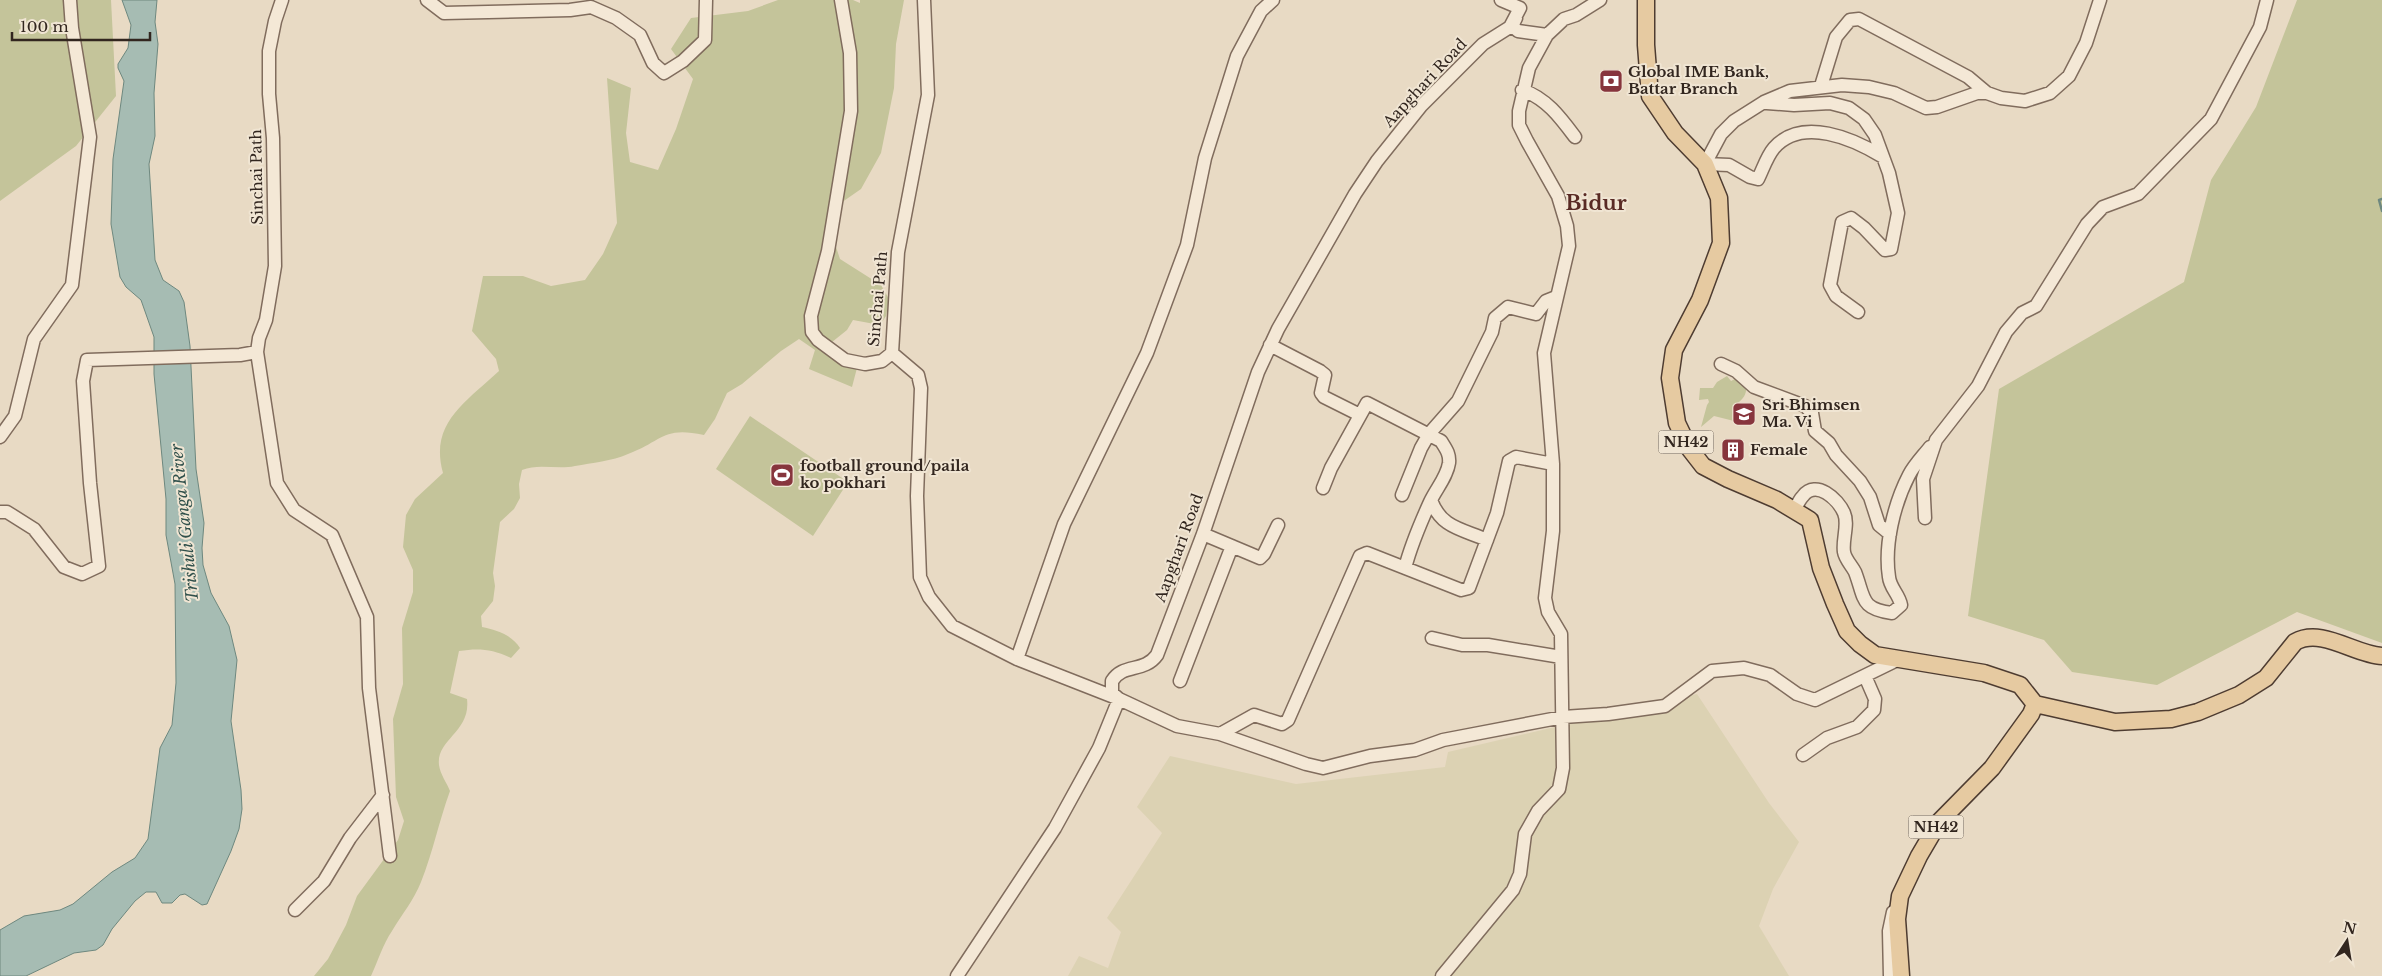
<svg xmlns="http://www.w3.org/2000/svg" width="2382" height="976" font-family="'Libre Baskerville',serif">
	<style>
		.farmland { fill: #dcd2b3 }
		.green { fill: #c4c49a }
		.water { fill: #a6bcb3; stroke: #6e887f }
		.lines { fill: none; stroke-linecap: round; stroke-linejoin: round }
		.stream { stroke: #6e887f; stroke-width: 2.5 }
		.minor-casing { stroke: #806c5d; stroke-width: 15 }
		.major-casing { stroke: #4e3c31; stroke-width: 19 }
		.minor { stroke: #f4e8d6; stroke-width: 12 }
		.major { stroke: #e6caa1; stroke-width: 16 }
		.labels { text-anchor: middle; stroke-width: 4; stroke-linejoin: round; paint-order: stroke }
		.shield { fill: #f0e5d3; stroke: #6b5f55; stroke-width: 1 }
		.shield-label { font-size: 14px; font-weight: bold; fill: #32261f }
		.poi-label { font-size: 15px; font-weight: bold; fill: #32261f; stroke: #f0e5d3; text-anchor: start }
		.street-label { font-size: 15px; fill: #32261f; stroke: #f0e5d3 }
		.water-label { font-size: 16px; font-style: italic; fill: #30504b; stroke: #f0e5d3 }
		.district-label { font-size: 20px; font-weight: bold; fill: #592a24; stroke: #f0e5d3 }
	</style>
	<rect width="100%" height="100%" fill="#e8dac4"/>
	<path class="farmland" d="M1697 694 1769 803 1799 842 1773 889 1759 926 1789 976H1068L1079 956 1108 968 1121 932 1107 918 1162 833 1137 807 1170 756 1296 784 1445 767 1448 752Z"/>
	<path class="green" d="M0 0H111L116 96 76 146 0 201Z
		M778 0H853L860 3V0H904L896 44 894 88 881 153 861 189 838 205 832 235 840 259 881 285 889 299 886 316 880 325 853 320 847 330 832 342 857 368 852 387 809 369 815 350 799 339 781 351 742 384 727 393 715 419 704 435C662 426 663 441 628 454 612 461 592 463 575 466 557 470 539 463 522 470L519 484 520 498 514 509 500 522 493 573 495 586 493 601 481 616 482 627C497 630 512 635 520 648L511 658C492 649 479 648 459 651L450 693 467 699C471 732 436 739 439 765 440 774 447 783 450 791 439 821 433 852 421 882 414 900 402 914 392 931 383 944 378 961 371 976H314L328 959 346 925 357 896 398 840 404 821 396 797 393 719 403 684 402 628 413 592V570L403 547 406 515 415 499 443 473C429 423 466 402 499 371L496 359 472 331 483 276H523L551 286 585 280 603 254 617 223 607 78 631 88 626 133 630 162 658 170 676 129 693 79 671 49 691 18 748 11Z
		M2297 0H2382V643L2297 612 2157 685 2072 672 2044 640 1968 616 1999 389 2184 282 2211 180 2256 107Z
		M1727 376 1731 381 1737 378 1740 383 1744 382C1750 393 1742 400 1734 406V421L1714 416 1701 427 1707 405 1709 402 1708 399 1699 400 1700 388H1713L1717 382Z
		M750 416 848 482 813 536 716 469Z"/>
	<path class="water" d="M122 0H157L155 22 158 44 154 93 155 136 149 164 155 260 163 280 179 291 184 302 190 346 196 469 204 523 202 548 203 565 211 593 229 626 237 660 231 721 241 790 242 809 239 829 231 851 207 904 202 905 185 894 180 895 172 903H162L156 892H146L135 901 112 929 103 945 96 950 74 953 26 976H0V930L24 916 60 910 73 904 112 872 135 858 148 839 160 748 172 725 176 683 175 584 166 535V499L154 374V337L141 300 126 287 120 277 111 224 113 159 124 81 118 68V64L128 48 131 25Z"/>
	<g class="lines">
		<path class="stream" d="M2382 199 2379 200 2382 211"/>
		<g class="minor-casing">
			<path id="minor" d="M282 0 275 21 269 51V94L273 138 275 266 266 320 259 338 257 352 277 483 294 510 332 535 367 617 369 688 390 856
				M427 0 444 13 570 10 591 7 616 18 640 35 653 63 664 73 683 61 705 40 706 0
				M841 0 850 53 851 111 828 251 811 316 812 332 818 340 845 360 865 364 882 361 892 353 898 252 928 95 924 0
				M1501 0 1520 8
				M1520 8 1510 27 1483 44 1421 106 1377 161 1355 194 1278 329 1258 372 1203 534 1157 655C1144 673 1123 663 1112 681V693L1119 699 1177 726 1220 734 1306 764 1323 768 1370 756 1415 750 1443 740 1563 717 1608 714 1665 706 1712 671 1744 668 1770 675 1797 694 1815 700 1899 659
				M1516 18 1512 26 1518 31 1547 35
				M1821 86 1836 37 1850 20 1859 19 1968 77 1987 93
				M1522 90C1546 98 1560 117 1575 137
				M1767 103 1794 105 1830 103 1849 108 1864 119 1875 135 1889 173 1898 213 1891 249 1885 250 1864 228 1851 218 1842 222 1830 285 1836 296 1858 312
				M1883 157C1854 139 1802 116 1774 148 1767 156 1763 169 1758 179L1750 177 1729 165 1705 164 1721 134 1734 121 1764 102 1790 91 1842 85 1869 87 1894 93 1926 108 1937 107 1977 93H1987L2001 98 2025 101 2050 93 2069 76 2086 43 2100 0
				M1270 345 1320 371 1325 375 1321 393 1324 397 1360 415
				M892 353 918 375 921 388 917 496 920 577 929 597 952 626 1017 659 1119 699 1099 748 1055 828 957 976
				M1721 364 1736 371 1754 387 1805 406 1812 413 1815 431 1829 443 1836 455 1860 481 1870 497 1879 525 1890 534
				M0 437 15 416 34 339 72 285 90 137 72 28 70 0
				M1323 488 1331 468 1367 403 1441 441C1446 449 1450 454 1449 463 1447 477 1436 489 1430 502 1420 524 1411 545 1405 568
				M1402 495 1421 448 1429 434 1458 401 1492 332 1495 318 1508 307 1536 314 1546 301 1556 297
				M1431 500C1441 528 1462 529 1487 540
				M1795 510C1797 505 1799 500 1803 496 1816 479 1838 499 1844 513 1849 524 1842 540 1844 552 1845 559 1852 566 1855 572 1865 598 1860 609 1892 613L1901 605C1899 594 1890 588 1889 577 1884 545 1894 504 1909 475 1914 465 1923 456 1930 447
				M0 512H7L34 529 64 567 82 574 99 566 90 483 83 381 87 360 240 355 257 352
				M1925 518 1923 479 1936 440 1978 386 2006 332 2022 313 2036 306 2087 224 2103 207 2138 194 2211 119 2260 27 2267 0
				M1203 534 1260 558 1264 554 1278 525
				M1432 638 1462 645H1488L1561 657
				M1017 659 1064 524 1147 353 1187 245 1205 158 1237 56 1261 11 1273 0
				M1180 681 1232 546
				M1220 734 1254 715 1282 724 1288 720 1360 556 1367 553 1461 590 1469 588 1497 513 1509 461 1516 457 1553 464
				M1803 755 1827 738 1857 727 1874 710 1875 699 1865 676
				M295 910 324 881 350 838 383 795
				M1442 976 1513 890 1520 874 1525 834 1538 811 1559 789 1563 768 1561 634 1548 612 1545 598 1553 531V464L1544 353 1569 246 1567 226 1558 196 1527 141 1519 125V111L1529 68 1547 35 1564 19 1576 15 1600 0
				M1890 976 1889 931 1893 912"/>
		</g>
		<g class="major-casing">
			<path id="major" d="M1646 0V45L1650 96 1675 133 1705 164 1719 198 1721 243 1700 300 1674 350 1670 378 1677 423 1689 448 1703 466 1728 479 1777 500 1810 520 1821 568 1835 604 1847 631 1860 644 1875 655 1984 673 2020 685 2035 704
				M2035 704 2115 722 2171 719 2198 712 2239 695 2266 678 2295 642C2322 627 2355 655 2382 656
				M1901 976 1897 919 1900 896 1919 856 1939 822 1992 768 2031 714 2035 704"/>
		</g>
		<use href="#minor" class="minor"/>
		<use href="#major" class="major"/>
	</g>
	<defs>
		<g id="bank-square" transform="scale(1.25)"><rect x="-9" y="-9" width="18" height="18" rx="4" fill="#87353d" stroke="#f0e5d3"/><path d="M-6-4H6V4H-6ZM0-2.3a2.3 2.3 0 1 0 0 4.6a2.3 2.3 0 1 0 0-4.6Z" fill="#fff"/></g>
		<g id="school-square" transform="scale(1.25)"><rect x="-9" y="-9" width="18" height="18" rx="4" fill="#87353d" stroke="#f0e5d3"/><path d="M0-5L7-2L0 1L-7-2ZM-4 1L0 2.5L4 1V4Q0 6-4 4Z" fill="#fff"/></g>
		<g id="building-square" transform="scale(1.25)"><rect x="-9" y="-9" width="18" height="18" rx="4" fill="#87353d" stroke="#f0e5d3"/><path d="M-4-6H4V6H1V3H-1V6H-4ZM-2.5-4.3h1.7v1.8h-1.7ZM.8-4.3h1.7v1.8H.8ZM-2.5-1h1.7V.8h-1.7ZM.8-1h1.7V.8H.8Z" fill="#fff"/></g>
		<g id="stadium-square" transform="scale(1.25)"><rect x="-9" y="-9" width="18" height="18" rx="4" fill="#87353d" stroke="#f0e5d3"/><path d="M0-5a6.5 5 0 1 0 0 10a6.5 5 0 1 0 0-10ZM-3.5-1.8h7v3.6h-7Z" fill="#fff"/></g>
	</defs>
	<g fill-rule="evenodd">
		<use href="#bank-square" x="1611" y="81"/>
		<use href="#school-square" x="1744" y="414"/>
		<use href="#building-square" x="1733" y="450"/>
		<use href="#stadium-square" x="782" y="475"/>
	</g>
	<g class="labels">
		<g class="shield">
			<rect x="1658.5" y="430.5" width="55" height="23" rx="4"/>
			<rect x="1908.5" y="815.5" width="55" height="23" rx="4"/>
		</g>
		<g class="shield-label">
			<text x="1686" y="447">NH42</text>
			<text x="1936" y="832">NH42</text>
		</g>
		<g class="poi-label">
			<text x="1628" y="77">Global IME Bank,<tspan x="1628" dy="17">Battar Branch</tspan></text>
			<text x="1762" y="410">Sri Bhimsen<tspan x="1762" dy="17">Ma. Vi</tspan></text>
			<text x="1750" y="455">Female</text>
			<text x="800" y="471">football ground/paila<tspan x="800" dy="17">ko pokhari</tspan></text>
		</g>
		<g class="street-label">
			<text transform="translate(1425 83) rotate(-47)" y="5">Aapghari Road</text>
			<text transform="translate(257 177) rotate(-91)" y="5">Sinchai Path</text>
			<text transform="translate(878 299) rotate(-85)" y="5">Sinchai Path</text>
			<text transform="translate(1179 548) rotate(-70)" y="5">Aapghari Road</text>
		</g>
		<g class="water-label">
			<text transform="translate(184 523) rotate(-96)" y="6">Trishuli Ganga River</text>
		</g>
		<g class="district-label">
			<text x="1596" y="210">Bidur</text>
		</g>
	</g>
	<g transform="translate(2347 941) rotate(12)" stroke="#f0e5d3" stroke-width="4" paint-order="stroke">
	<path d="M0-4L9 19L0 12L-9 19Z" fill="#32261f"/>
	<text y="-8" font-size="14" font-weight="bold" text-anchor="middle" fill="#32261f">N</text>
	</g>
	<path d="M12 32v8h138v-8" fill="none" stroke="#32261f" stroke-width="2.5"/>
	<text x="20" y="32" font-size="15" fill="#32261f" stroke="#f0e5d3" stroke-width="4" paint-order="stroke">100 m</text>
</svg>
